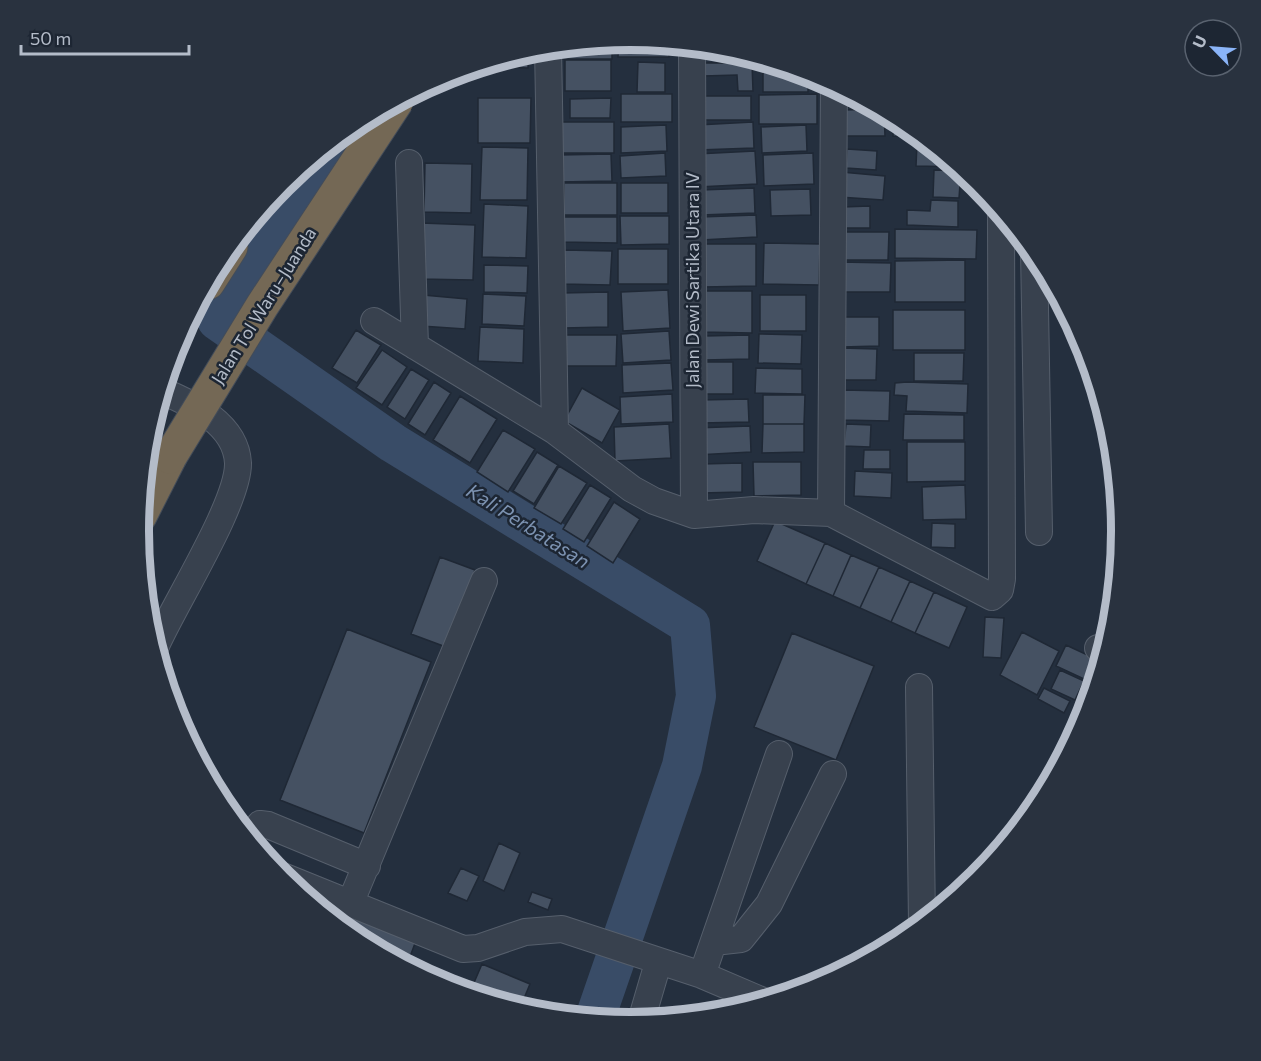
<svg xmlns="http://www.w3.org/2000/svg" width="1261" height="1061" font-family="Commissioner,sans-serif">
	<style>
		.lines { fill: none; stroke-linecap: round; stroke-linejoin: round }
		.river { stroke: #394c67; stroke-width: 40 }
		.building { fill: #455162; stroke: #1f2835; stroke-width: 1.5 }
		.minor-casing { stroke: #565f6c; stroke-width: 28 }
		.highway-casing { stroke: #434c59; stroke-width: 35 }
		.minor { stroke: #38414e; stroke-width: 26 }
		.highway { stroke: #746855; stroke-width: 33 }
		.highway-bridge-casing { stroke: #434c59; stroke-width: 35; stroke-linecap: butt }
		.highway-bridge { stroke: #746855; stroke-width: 33 }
		.labels { text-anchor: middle; stroke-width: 5; stroke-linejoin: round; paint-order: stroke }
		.street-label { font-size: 18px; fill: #b4bcc9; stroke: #1d2633 }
		.water-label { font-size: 20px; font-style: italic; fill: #7c92b1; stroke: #1d2633 }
		.rim { fill: none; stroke: #b4bcc9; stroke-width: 8 }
	</style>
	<rect width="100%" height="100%" fill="#242f3e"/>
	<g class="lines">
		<path class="river" d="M344 133 217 320 393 443 690 625 696 696 682 766 595 1018"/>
	</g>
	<path class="building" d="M631 39 669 43V57H618L619 40Z
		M612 41V59H561V46Z
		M703 46 727 49 755 59H703Z
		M529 50 528 68 478 66Z
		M565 60H611V91H565Z
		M638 62 665 63V92H637Z
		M703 63H752L753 91H738L737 75 703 76Z
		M763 67H787L808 73V92H763Z
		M844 90 878 108 843 107Z
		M621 94H672V122H621Z
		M817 94V124H759V95Z
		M700 96H751V120H700Z
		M478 98H531L530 143H478Z
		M611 98 610 118H570V99Z
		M880 109 884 112 885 136H844V110Z
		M894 117 904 122 923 138 893 136Z
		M557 122H614V153H557Z
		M753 122 754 148 698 150 697 125Z
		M666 125 667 151 621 153V127Z
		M806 125 807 151 762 153 761 127Z
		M917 143 930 144 959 167 916 166Z
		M482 147 528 148 527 200H480Z
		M847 149 877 151 876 170 846 168Z
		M755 151 757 184 698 187 696 154Z
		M665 153 666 176 621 178 620 156Z
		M813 153 814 184 764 186 763 155Z
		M611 154 612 181 559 182V155Z
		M425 163 472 164 471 213 424 212Z
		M934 170 961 171 959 198 933 197Z
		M841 172 885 176 883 200 839 197Z
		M564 183H617V215H564Z
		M621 183H668V213H621Z
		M754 188 755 213 701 215V190Z
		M810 189 811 215 771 216 770 190Z
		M931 200 958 201V227L907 225V210L930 211Z
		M484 204 528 206 526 258 482 257Z
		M870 206V228H842V207Z
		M756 215 757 237 701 240 700 217Z
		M620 216H669V244L621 245Z
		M563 217H617V243L562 242Z
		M421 223 475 225 473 280 419 279Z
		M895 229 977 230 976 259 895 258Z
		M841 232H889L888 260H841Z
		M764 243 820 244 819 285 763 284Z
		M702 244H756V286L703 287Z
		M618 249H668V284H618Z
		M563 250 612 251 610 285 562 284Z
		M965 260V302H895V261Z
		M839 262 891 263 890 292H839Z
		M484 265 528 266 527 293 484 292Z
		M668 290 670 328 623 331 621 292Z
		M701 291H752V333L701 332Z
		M608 292V327L563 328 562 293Z
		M483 294 526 296 524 326 482 324Z
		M423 295 467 299 465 329 421 326Z
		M760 295H806V331H760Z
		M893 310H965V350H893Z
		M840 317H879V346L841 347Z
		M480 327 524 329 523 363 478 361Z
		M356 330 381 345 357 383 332 368Z
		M669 331 671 360 623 363 621 334Z
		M759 334 802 335 801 364 758 363Z
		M563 335H617L616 366H563Z
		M749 335V359L704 360V336Z
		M841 348 877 349 876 380H840Z
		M382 350 407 367 382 405 356 388Z
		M914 353H964L963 381H914Z
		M700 362H733V394H700Z
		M671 363 673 390 623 393 622 365Z
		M756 368 802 369V394L755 393Z
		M411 369 429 380 405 419 387 407Z
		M434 382 451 393 425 435 408 424Z
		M907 382 968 384 967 413 906 411 907 396 894 395 895 383Z
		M582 388 620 410 602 443 564 421Z
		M842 390 890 391 889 421 842 420Z
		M672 394 673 422 621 424 620 397Z
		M763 395H805L804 424H763Z
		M460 396 497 419 470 463 433 440Z
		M748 399 749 422 700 423V400Z
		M904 414 964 415V440H903Z
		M669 424 671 458 615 461 614 427Z
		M763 424H804V452L762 453Z
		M846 424 871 425 870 447 844 446Z
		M750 426 751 452 696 455 695 428Z
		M503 430 535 449 508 492 477 472Z
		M907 442H965V481L907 482Z
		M864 450H890V469H863Z
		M537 452 558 465 534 504 513 491Z
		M753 462H801V495L754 496Z
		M742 463V492L701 493V464Z
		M559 466 587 483 561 524 534 508Z
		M855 471 892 473 891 498 854 496Z
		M590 485 611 498 584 542 563 529Z
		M965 485 966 519 923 520 922 487Z
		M614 502 640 519 613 563 587 546Z
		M775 521 825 543 806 584 757 561Z
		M932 523 955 524V548L931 547Z
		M825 543 851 555 833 596 806 584Z
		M851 555 879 567 860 608 833 596Z
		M440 557 475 570 446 647 411 634Z
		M879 567 910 581 891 622 860 608Z
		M910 581 934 592 915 633 891 622Z
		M934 592 967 607 949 648 915 633Z
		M985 617 1004 618 1001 658 983 657Z
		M347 629 431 662 364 833 280 800Z
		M1022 632 1059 651 1037 695 1000 675Z
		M792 633 874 666 836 760 754 727Z
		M1066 645 1094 658 1084 679 1056 666Z
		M1060 670 1084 681 1075 700 1051 689Z
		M1044 688 1070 701 1064 713 1038 699Z
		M499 843 520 853 504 891 483 881Z
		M461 868 479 876 467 901 448 893Z
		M532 892 552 899 548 910 528 902Z
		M311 901 417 938 408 962 385 954 357 939Z
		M482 964 530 984 520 1008 470 992Z"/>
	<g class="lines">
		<g class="minor-casing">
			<path id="minor" d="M692 45 694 515
				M548 47 555 431
				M834 85 831 513 992 597 1000 590 1002 579 1001 211
				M409 163 415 346
				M1034 251 1039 532
				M374 321 555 431 632 489 654 501 694 515 754 510 831 513
				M155 648C173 606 239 503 238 463 236 424 193 404 162 391
				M1098 648 1105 651
				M919 687 922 924
				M250 838 260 824 268 825 367 866
				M280 875 463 949 478 948 525 932 562 929 702 975 763 1001
				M350 904 484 581
				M714 942 741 939 769 904 833 774
				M702 975 779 754
				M641 1021 658 963"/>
		</g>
		<g class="highway-casing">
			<path id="highway" d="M208 283 231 247
				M140 516 170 457"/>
		</g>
		<use href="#minor" class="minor"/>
		<use href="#highway" class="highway"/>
		<g class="highway-bridge-casing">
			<path id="highway-bridge" d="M170 457 262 306 397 101"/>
		</g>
		<use href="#highway-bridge" class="highway-bridge"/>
	</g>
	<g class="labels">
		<g class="street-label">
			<text transform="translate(693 280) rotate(-90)" y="6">Jalan Dewi Sartika Utara IV</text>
			<text transform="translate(264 306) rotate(-58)" y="6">Jalan Tol Waru–Juanda</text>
		</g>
		<g class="water-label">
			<text transform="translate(528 526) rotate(32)" y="7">Kali Perbatasan</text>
		</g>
	</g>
	<path d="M0 0H1261V1061H0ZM149 531a481 481 0 1 1 962 0a481 481 0 1 1-962 0Z" fill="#29323f" fill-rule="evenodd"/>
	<path class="rim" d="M149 531a481 481 0 1 1 962 0a481 481 0 1 1-962 0Z"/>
	<g transform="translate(1213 48) rotate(295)"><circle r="28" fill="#1d2633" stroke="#59626f" stroke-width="1.5"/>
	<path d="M0-4.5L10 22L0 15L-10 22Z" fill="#8ab4f8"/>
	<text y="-9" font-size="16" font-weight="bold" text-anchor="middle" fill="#b4bcc9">U</text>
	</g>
	<path d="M21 45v9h168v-9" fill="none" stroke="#b4bcc9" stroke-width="3"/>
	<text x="30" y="45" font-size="18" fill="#b4bcc9" stroke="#1d2633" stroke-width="4.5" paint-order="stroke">50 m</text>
</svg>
